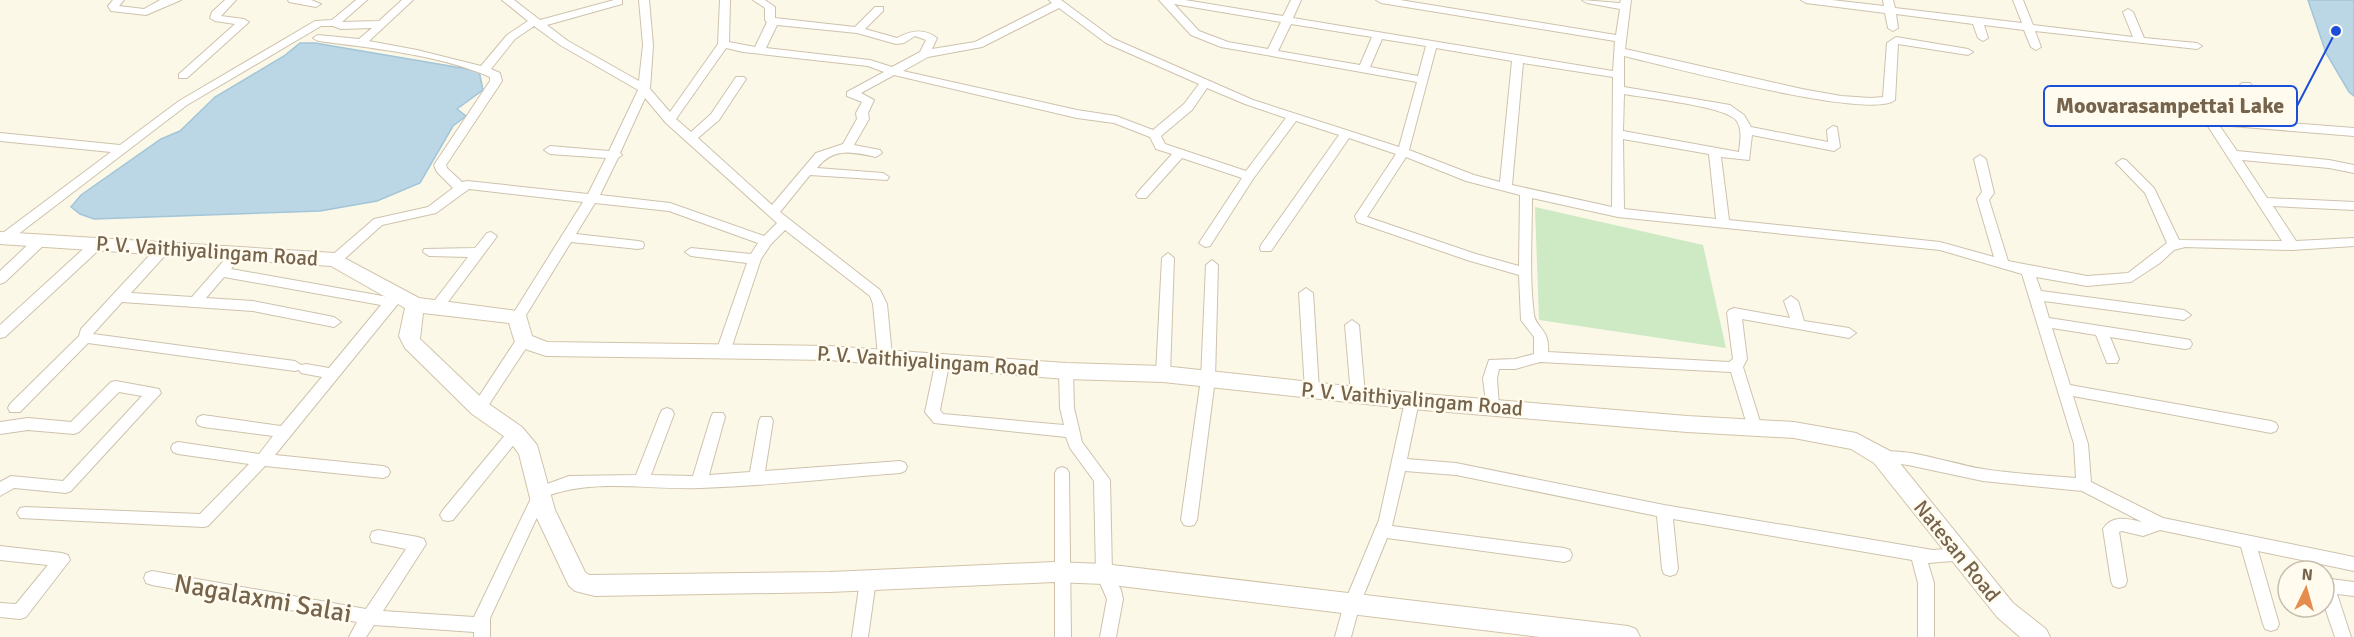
<svg xmlns="http://www.w3.org/2000/svg" width="2354" height="637" font-family="Signika,sans-serif">
	<style>
		.green { fill: #cdeac5 }
		.water { fill: #bbd7e6; stroke: #a2c5d8; stroke-width: 1.5 }
		.lines { fill: none; stroke-linecap: round; stroke-linejoin: round }
		.street-casing { stroke: #cec2ad; stroke-width: 2 }
		.secondary-casing { stroke: #d1c3aa; stroke-width: 2 }
		.street { fill: #fff; fill-rule: evenodd }
		.secondary { fill: #fff; fill-rule: evenodd }
		.labels { text-anchor: middle; stroke-width: 5; stroke-linejoin: round; paint-order: stroke }
		.street-label { font-size: 21px; fill: #76634b; stroke: #fffbee }
		.near-street-label { font-size: 26px; fill: #76634b; stroke: #fffbee }
		.leader { fill: none; stroke: #1d4ed8; stroke-width: 2 }
		.callout-dot { fill: #1d4ed8; stroke: #fffbee; stroke-width: 2 }
		.callout { fill: #fffbee; stroke: #1d4ed8; stroke-width: 2 }
		.callout-label { font-size: 22px; text-anchor: middle; font-weight: bold; fill: #76634b }
	</style>
	<rect width="100%" height="100%" fill="#fcf8e7"/>
	<path class="green" d="M1535 207 1703 245 1726 348 1539 320Z"/>
	<path class="water" d="M2308 0H2354V96L2349 92 2326 53Z
		M300 43H315L479 71 483 90 457 109 466 116 453 126 420 183 377 201 320 211 94 219 80 214 71 207 81 195 161 139 180 131 215 97 284 56Z"/>
	<g class="lines">
		<g class="street-casing">
			<path id="street" d="M113 0H124L119 6 144 9 160 0H181L146 15 111 11 108 6Z
				M225 0H236L221 16 244 19 249 22 187 78H179V74L235 24 215 21 210 18 212 12Z
				M288 0H311L321 4 316 7 289 2Z
				M356 0H367L342 22 379 21 402 0H413L369 41 417 50 481 66 507 35 528 21 502 0H514L540 20 614 0H622V4L547 25 568 41 639 81 643 45 639 0H649L653 45 650 89 670 112 718 44 720 0H730L729 42 755 47 767 22 765 20V8L753 0H765L775 7V18L855 27 875 7H883V11L865 29 897 38C911 30 924 28 937 38L932 49 975 42 1052 3 1049 0H1061L1114 39 1253 100 1399 147 1417 82 1221 47 1191 35 1159 0H1185L1283 16 1291 0H1301L1293 18 1613 71 1615 41 1381 3 1376 0H1400L1616 35 1620 9 1587 3 1582 0 1620 3 1621 0H1631L1625 49 1802 89 1841 96 1871 98 1883 97 1887 43 1896 37 1968 49 1973 52 1968 55 1898 44 1895 100C1871 121 1663 65 1624 56V87L1730 105 1744 115 1751 127 1828 142 1827 130 1833 126 1837 127 1840 147 1834 151 1752 135 1749 160 1721 157 1729 220 1940 242 1994 257 1977 199 1982 192 1974 159 1980 155 1986 159 1994 193 1989 200 2008 261 2087 276 2128 273 2167 243 2145 193 2116 163 2122 159 2126 160 2154 188 2179 240 2282 241 2184 89 2190 86 2194 87 2214 118 2266 122 2240 85 2242 83H2250L2278 122 2354 128V136L2219 125 2237 151 2329 160 2354 165V173L2329 168 2242 160 2267 198 2354 202V210L2273 206 2296 241 2354 238V246L2292 250 2185 247 2174 250 2160 263 2131 282 2087 286 2036 277 2041 291 2184 310 2191 315 2184 320 2044 301 2049 318 2185 339 2190 340 2192 344 2190 348 2185 349 2110 337 2119 359 2117 363H2107L2096 335 2052 328 2070 385 2271 421 2276 423 2278 427 2276 431 2271 433 2073 396 2088 444 2091 482 2163 518 2354 557V571L2258 551 2279 624 2277 629 2271 631 2265 629 2263 624 2241 547 2160 530 2143 536 2122 531 2119 532 2127 581 2125 586 2119 588 2113 586 2111 581 2103 529C2112 514 2129 519 2142 522L2082 491 1983 481 1908 465 1877 461 1875 457 1877 453C1900 445 1956 465 1983 469 2013 474 2045 475 2076 478L2074 444 2022 274 1940 250 1618 217 1532 198C1532 237 1529 277 1534 315 1536 328 1550 329 1548 352L1729 362 1733 359 1727 313 1729 310 1734 308 1790 318 1784 301 1791 296 1798 301 1804 321 1849 328 1856 333 1849 338 1742 319 1747 359 1743 367 1762 428 1760 432H1750L1748 428 1731 372 1540 362 1515 369H1499L1497 378 1499 407 1497 411H1487L1483 378 1489 360 1515 359 1534 354V337L1521 320 1519 275 1467 260 1357 222 1355 216 1396 154 1349 138 1271 251H1261L1260 248 1261 245 1339 135 1296 121 1253 179 1210 246 1205 247 1199 243 1242 178 1182 158 1146 198H1138L1136 195 1138 192 1172 154 1156 149 1150 137 1114 123 1077 118 894 75 861 93 874 100 868 113 869 119 854 145 880 150 882 153 876 157C852 152 834 147 817 168L883 173 889 177 887 180 810 175 780 212 880 290 887 304 892 356 890 360H880L878 356 873 304 870 296 785 230 771 244 761 259 730 352 728 356H718L716 352 747 263 691 256 685 252 691 248 751 254 758 243 669 211 595 203 576 234 638 241 643 242 644 245 643 248 638 249 571 242 523 320 518 322 511 317 583 202 469 189 436 213 382 225 340 263H330L329 260 330 257 374 219 428 207 453 188 437 172 434 165 490 81V77C440 55 373 48 318 41L313 38 318 35 359 39 372 28 341 29 333 26H321L187 105 8 242 0 243V235L111 152 0 141V133L120 145 179 101 315 21 332 20ZM1174 4 1281 22 1268 49 1228 42 1199 31ZM1059 8 1106 43 1199 84 1184 104 1153 130 1116 116 1077 110 903 71 928 57 982 47ZM1291 24 1372 37 1360 65 1278 51ZM777 25 857 33 896 44 904 43 915 36 926 40 920 52 892 67 870 60 766 48ZM534 26 560 45 638 90 609 151 550 146 544 150 550 154 606 158 588 194 467 181 462 182 447 168 446 165 502 81 500 73 491 69 515 39ZM1382 39 1426 46 1418 76 1370 67ZM726 48 743 52 868 66 884 72 847 92V96L862 102 856 113 857 119 843 144 816 153 772 205 698 138 719 120 746 79 744 77H736L711 114 691 132 676 119ZM1436 48 1512 61 1500 182 1474 175 1409 150ZM1523 63 1613 77 1612 207 1512 185ZM1207 88 1245 104 1286 118 1246 171 1165 144 1161 136 1192 110ZM1624 94C1646 98 1724 106 1736 120 1743 129 1740 142 1739 152L1623 131ZM645 98 666 123 777 223 764 236 670 203 600 195 618 158 622 155 620 153ZM1623 139 1709 154 1716 219 1624 209ZM1406 157 1466 181 1520 195 1519 266 1476 254 1367 217Z
				M1801 0H1832L1884 6 1883 0H1893L1895 8 2022 23 2013 0H2023L2033 25 2133 37 2123 12 2128 9 2133 12 2144 38 2197 43 2202 46 2197 49 2035 31 2041 47 2036 50 2031 47 2024 30 1984 25 1988 38 1983 41 1978 38 1973 24 1896 14 1898 28 1893 31 1888 28 1885 13 1806 3Z
				M491 232 497 236 495 239 442 310H432L430 307 432 304 468 257 429 256 423 252 424 249 475 248 487 233Z
				M41 236 47 240 46 243 5 282 0 284V271L36 237Z
				M97 240 102 241 103 244 102 247 5 337 0 338V325L92 241Z
				M164 244 170 248 169 251 131 293 192 297 233 250 238 249 244 253 231 269 388 297 392 292H402L404 295 397 305 275 455 383 466 388 468 390 472 388 476 383 478 265 466 208 526 203 527 20 518 17 513 20 508 25 507 200 514 249 464 178 454 173 452 171 448 173 444 178 442 259 454 273 436 203 427 198 425 196 421 198 417 203 415 281 426 322 377 301 373 299 370 295 371 88 343 20 412H10L8 408 10 404 79 336 81 329 159 245ZM224 277 381 305 329 368 306 364 301 365 295 361 93 334 122 302 253 311 334 327 341 322 334 317 253 301 206 298Z
				M1168 253 1174 258 1170 374 1168 378H1158L1156 374 1162 258Z
				M1212 260 1218 265 1215 379 1197 520 1194 525 1189 526 1184 525 1181 520 1201 379 1206 265Z
				M1306 288 1313 293 1319 390 1317 394H1307L1305 390 1299 293Z
				M1352 320 1359 325 1365 395 1363 399H1353L1351 395 1345 325Z
				M523 336 528 337 530 341 528 345 484 412H474L472 408 474 404 518 337Z
				M943 355 948 356 950 360 940 410 943 414 1064 425 1060 408 1059 371 1061 367H1071L1073 371 1074 408 1082 442 1110 480 1112 573 1121 590 1123 599 1116 637H1100L1107 599 1096 574 1094 481 1070 448 1066 437 934 423 925 412 936 360 938 356Z
				M116 381 154 388 159 389 161 393 71 491 66 493 14 488 0 496V482L11 476 63 481 142 396 119 392 79 432 74 434 28 430 0 434V422L28 418 71 422 111 382Z
				M1412 395 1417 397 1419 401 1407 459 1456 463 1664 505 1933 550 1959 548 1965 550 1967 555 1965 560 1928 563 1934 583V637H1918V583L1912 560 1673 519 1678 569 1676 574 1670 576 1664 574 1662 569 1657 516 1456 475 1405 471 1392 526 1564 548 1570 550 1572 555 1570 560 1564 562 1387 538 1360 604 1351 637H1335L1344 604 1379 520 1405 401 1407 397Z
				M667 408 672 410 674 414 651 475 693 476 711 417 713 413H723L725 417 709 475 750 472 759 421 761 417H771L773 421 765 471 900 461 905 463 907 467 905 471 900 473C833 478 767 486 700 488 648 490 596 478 547 496L490 618V637H474V632L374 625 366 637H349L357 622 152 585 146 583 144 578 146 573 152 571 366 609 406 549 372 542 370 537 372 532 378 530 418 537 424 539 426 544 383 611 474 617 536 488 569 476 636 475 660 414 662 410Z
				M515 427 520 429 522 433 520 437 453 520 448 521 443 520 440 515 443 510 510 429Z
				M1062 467 1067 469 1069 473 1071 637H1055V473L1057 469Z
				M0 546 62 553 68 555 70 560 26 617 20 619 0 617V603L16 604 48 565 0 560Z
				M868 573 874 575 876 580 868 637H852L860 580 862 575Z
				M2324 574 2330 576 2331 579 2354 582V596L2337 594 2351 637H2335L2324 605Z"/>
		</g>
		<g class="secondary-casing">
			<path id="secondary" d="M0 232 335 253 419 298 525 312 532 336 547 342 829 346 1066 363 1163 366 1412 393 1687 416 1794 422 1856 433 1890 451 2013 603 2046 629 2050 637H2020L1997 617 1874 463 1851 449 1794 438 1687 432 1412 409 1163 382 1066 379 829 360 546 356 516 346 509 323 423 313 420 339 486 402 522 427 537 445 555 510 585 572 589 575 830 572 1054 562 1104 564 1628 626 1636 629 1640 637H1540L1104 584 1054 582 830 592 595 596 575 591 569 586 533 510 519 454 508 439 472 414 405 348 399 336 405 308 331 266 0 244Z"/>
		</g>
		<use href="#street" class="street"/>
		<use href="#secondary" class="secondary"/>
	</g>
	<g class="labels">
		<g class="street-label">
			<text transform="translate(207 251) rotate(4)" y="7">P. V. Vaithiyalingam Road</text>
			<text transform="translate(928 361) rotate(4)" y="7">P. V. Vaithiyalingam Road</text>
			<text transform="translate(1412 399) rotate(5)" y="7">P. V. Vaithiyalingam Road</text>
			<text transform="translate(1957 551) rotate(51)" y="7">Natesan Road</text>
		</g>
		<g class="near-street-label">
			<text transform="translate(263 598) rotate(10)" y="9">Nagalaxmi Salai</text>
		</g>
	</g>
	<path class="leader" d="M2336 31L2297 106"/>
	<circle class="callout-dot" cx="2336" cy="31" r="6"/>
	<rect class="callout" x="2044" y="86" width="253" height="40" rx="6"/>
	<g class="callout-label">
		<text x="2170" y="113">Moovarasampettai Lake</text>
	</g>
	<g transform="translate(2306 589) rotate(5)"><circle r="28" fill="#fffbee" stroke="#c8bead" stroke-width="1.5"/>
	<path d="M0-4.5L10 22L0 15L-10 22Z" fill="#e48d4e"/>
	<text y="-9" font-size="16" font-weight="bold" text-anchor="middle" fill="#76634b">N</text>
	</g>
</svg>
